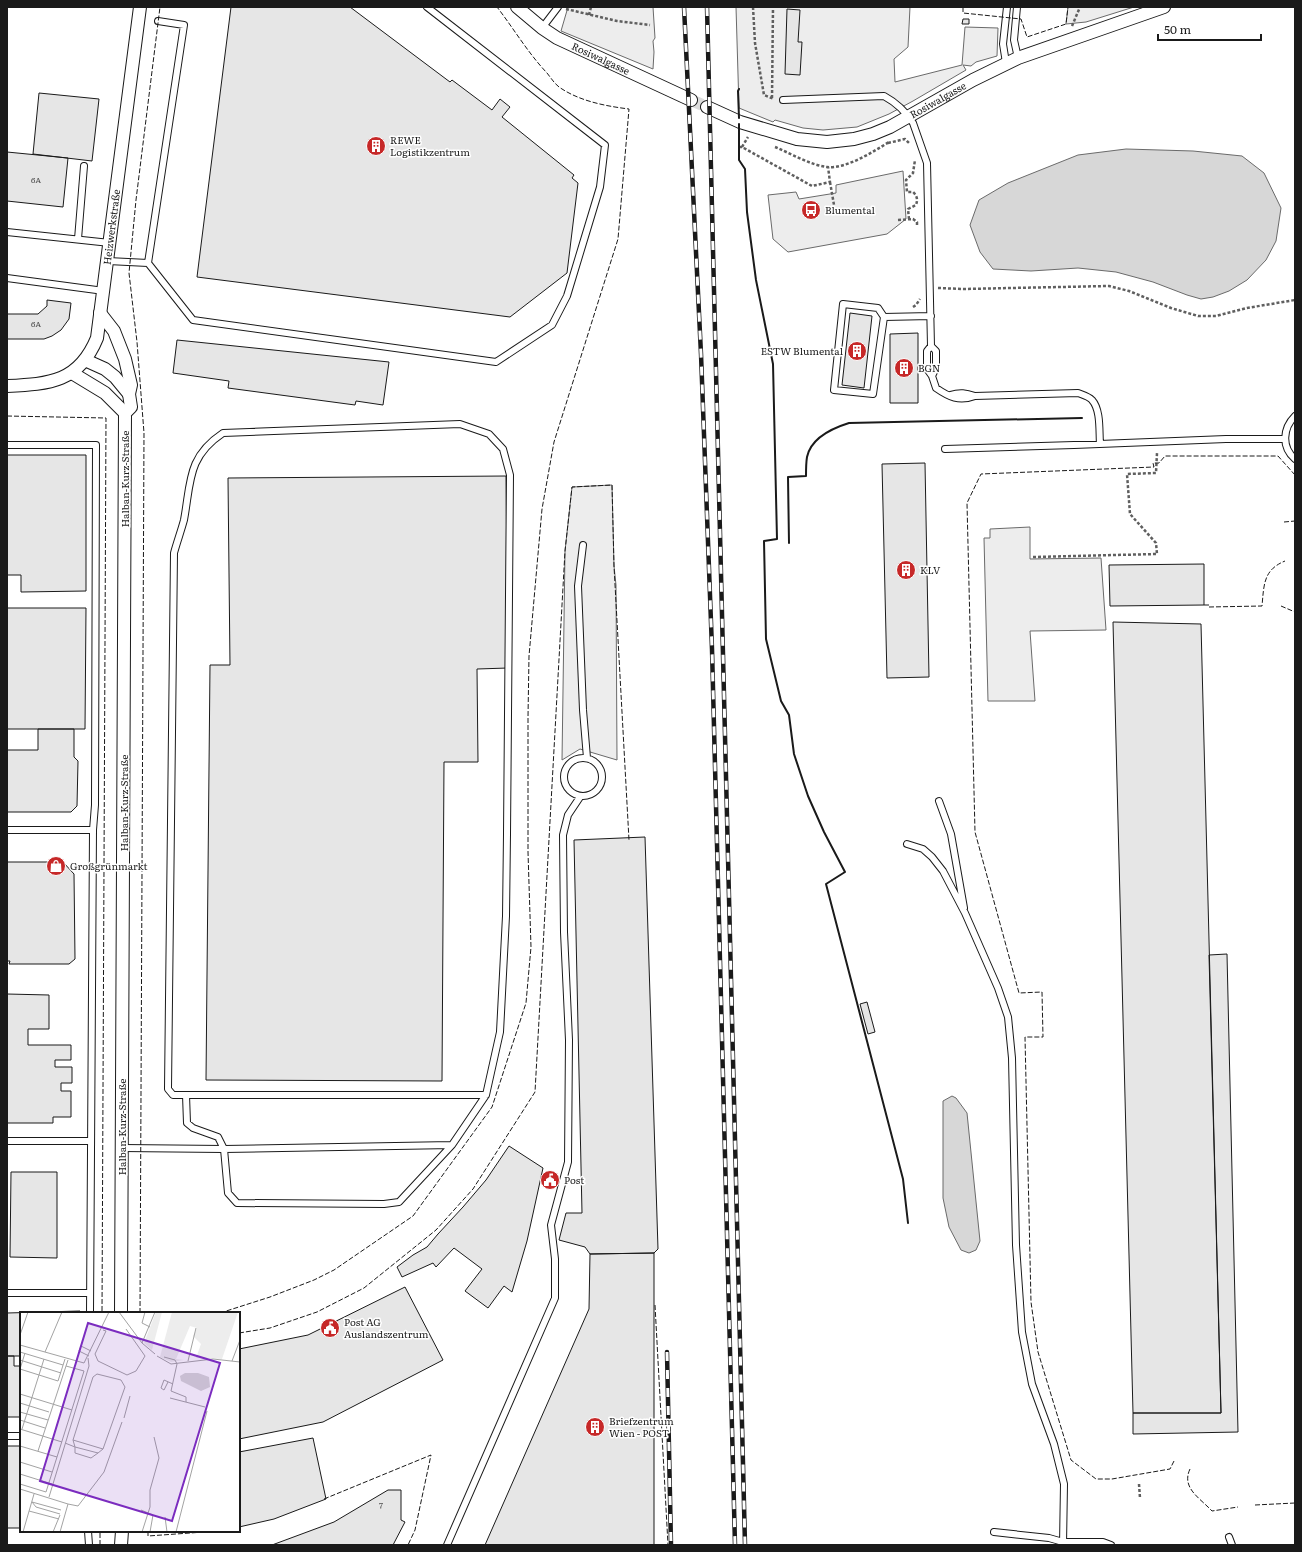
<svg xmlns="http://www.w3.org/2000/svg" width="1302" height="1552" font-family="Literata,serif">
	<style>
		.built { fill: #ededed; stroke: #6a6a6a }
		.water { fill: #d7d7d7; stroke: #6a6a6a }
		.building { fill: #e6e6e6; stroke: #1a1a1a }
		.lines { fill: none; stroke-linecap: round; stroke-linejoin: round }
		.minor-tunnel { stroke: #ddd; stroke-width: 12; stroke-dasharray: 12 6; stroke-linecap: butt }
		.service-casing { stroke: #1a1a1a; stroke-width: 8 }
		.minor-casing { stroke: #1a1a1a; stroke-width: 14 }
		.path { stroke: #5f5f5f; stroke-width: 2.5; stroke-dasharray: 3 2; stroke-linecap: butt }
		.service { stroke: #fff; stroke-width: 6 }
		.minor { stroke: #fff; stroke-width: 12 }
		.rail-casing { stroke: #1a1a1a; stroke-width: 4.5 }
		.rail { stroke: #fff; stroke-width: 3; stroke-dasharray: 9; stroke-linecap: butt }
		.fence { stroke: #1a1a1a; stroke-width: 1; stroke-dasharray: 5 2; stroke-linecap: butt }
		.wall { stroke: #1a1a1a; stroke-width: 2 }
		.labels { text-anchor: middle; stroke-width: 3; stroke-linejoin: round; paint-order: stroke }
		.number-label { font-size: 8px; fill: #4d4d4d }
		.street-label { font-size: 10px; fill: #1a1a1a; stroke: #fff }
		.poi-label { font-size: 10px; fill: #1a1a1a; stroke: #fff; text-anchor: start }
		.inset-road { fill: none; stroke: #a3a3a3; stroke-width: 1 }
		.view { fill: #7b2cbf; fill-opacity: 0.15; stroke: #7b2cbf; stroke-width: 2 }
		.inset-edge { fill: none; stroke: #1a1a1a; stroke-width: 2 }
	</style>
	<rect width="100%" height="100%" fill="#fff"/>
	<path class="built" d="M568 7H653L655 38 653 41 654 52 653 69 561 31Z
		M736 7H910L908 47 894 59 895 82 962 65 965 27 998 28 997 56 976 62 971 66 963 65 966 70 913 101 889 114 857 127 823 130 803 128 775 120 773 122 739 108Z
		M1068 7H1134L1086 22 1066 24Z
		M903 171 906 219 887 234 788 252 773 239 768 195 796 192 799 199 836 193V185Z
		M612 485 614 566 616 585 617 760 580 749 562 760 565 551 572 487Z
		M1030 527V559L1101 558 1106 630 1030 631 1035 701H988L984 538H990V529Z"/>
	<path class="water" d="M1126 149 1193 151 1242 156 1264 173 1281 208 1276 241 1266 260 1247 280 1229 291 1213 297 1201 299 1187 295 1153 282 1116 272 1078 268 1031 271 993 269 980 252 970 225 979 200 1008 183 1078 155Z
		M952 1096 956 1098 967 1113 980 1241 976 1250 969 1253 961 1250 949 1227 943 1198V1101Z"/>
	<path class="building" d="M231 7H350L450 82 452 80 492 110 500 99 510 107 502 117 574 175 572 178 578 183 567 273 510 317 197 277Z
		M787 9 800 10 798 42H802L800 75 785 74Z
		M963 19H969V24H962Z
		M39 93 99 99 92 161 33 154Z
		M7 152 68 158 63 207 7 201Z
		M47 300 71 303 69 319 61 330 52 336 44 339H7V314H38L47 306Z
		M850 313 872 316 864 388 842 385Z
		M918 333V403H890V334Z
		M177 340 389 362 383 405 356 401 355 405 228 388 229 381 173 373Z
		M7 455H86V591L21 592V575H7Z
		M925 463 929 677 887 678 882 464Z
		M506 476 508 668 477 669 478 762H444L442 1081 206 1080 210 665H230L228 478Z
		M1204 564V605L1110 606 1109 565Z
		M7 608H86L85 729H7Z
		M1113 622 1201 624 1221 1413H1133Z
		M38 729H74V757L78 761 77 806 71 812H7V750H38Z
		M645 837 658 1249 654 1253 590 1254 585 1247 559 1240 566 1213H582L574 840Z
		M7 862H63L74 874 75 959 69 964H9L10 961H7Z
		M1227 954 1238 1432 1133 1434V1413H1221L1209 955Z
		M7 994 49 995V1029H28V1045H71V1060H55V1067H72V1083H61V1091H71V1117H53V1123H7Z
		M867 1002 875 1032 868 1034 860 1004Z
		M509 1146 543 1168 527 1241 512 1292 504 1286 488 1308 465 1291 482 1269 454 1248 436 1267 433 1263 402 1277 397 1267 413 1255 427 1247 438 1234 463 1207 486 1180Z
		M11 1172H57V1258L10 1257Z
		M654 1253V1545H485L589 1309 590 1254Z
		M405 1287 443 1360 323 1422 239 1439V1349L308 1335Z
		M80 1311V1313H21V1356H7V1313Z
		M7 1356H14V1366H21V1417H7Z
		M313 1438 326 1499 274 1519 239 1527V1452Z
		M7 1446H21V1528H7Z
		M388 1490H401V1520L405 1522 393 1545H272L334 1522Z"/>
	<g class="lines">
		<path class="minor-tunnel" d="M691 100 707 107"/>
		<g class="service-casing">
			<path id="service" d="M1017 7 1014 40 1018 58
				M158 21 184 25 148 263 193 320 496 362 552 325 567 296 600 187 605 145 427 7
				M542 28 558 7
				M1006 63 1003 44 1007 7
				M783 100 884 96C895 102 906 112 913 123L927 163 931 346 927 351V369L932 376 936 388C949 397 959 402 975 396L1078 393C1083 395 1088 396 1092 400 1101 410 1099 431 1100 444
				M7 232 110 243
				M78 239 84 166
				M108 261 148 263
				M7 278 104 291
				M843 304 878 308 884 317 873 394 834 390Z
				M884 317 931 316
				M931 346 936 351V368L932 376
				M950 395C960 392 966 393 975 396
				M1295 416C1283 428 1281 447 1295 459
				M7 445H96L95 805 93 830 90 1313
				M945 449 1074 445 1226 439H1285
				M583 545 578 586 583 710 587 758
				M564 777a19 19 0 1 1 38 0a19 19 0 1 1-38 0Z
				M939 801 951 834 964 908
				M7 830H93
				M907 844 923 849 932 857 943 871 965 913 998 988 1008 1017 1012 1058 1016 1245 1022 1332 1032 1384 1054 1444 1064 1484 1063 1545
				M186 1095H173L168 1089 174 553C177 542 181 531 184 520 191 482 187 457 223 433L460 424 489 434 503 449 510 475 507 834 506 916 500 1032 486 1095
				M7 1141H91
				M122 1148 224 1149 452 1145 399 1202 384 1204 237 1203 228 1193 224 1149 218 1137 193 1128 187 1123 186 1095H486L452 1145
				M7 1293H90
				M7 1436H21
				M88 1531 89 1545
				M994 1532 1049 1538 1063 1542H1103L1111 1545
				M1229 1537 1232 1545
				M447 1545 555 1298V1259L551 1225 568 1162 569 1040 564 932 563 835 568 815 580 797"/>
		</g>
		<g class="minor-casing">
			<g id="minor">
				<path id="s1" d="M517 7 542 28 557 38 691 100"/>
				<path id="s2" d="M707 107 740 122 797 139 827 142 854 139 873 134 890 127 973 80 1018 58 1164 7"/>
				<path d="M100 313 114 331 125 359 131 385 129 394 131 407 125 413 121 1313"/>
				<path d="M85 360 105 369 115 377 129 394"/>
				<path d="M72 373 105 393 125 413"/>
				<path id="s3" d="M7 386C50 384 79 382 97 338L140 7"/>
				<path d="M121 1545 122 1531"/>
			</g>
		</g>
		<path class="path" d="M753 7 755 43 764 95 774 99
			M566 9 617 21 650 25
			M589 15 591 7
			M1072 26 1080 7
			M772 98 773 7
			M888 143 905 139 909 143
			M739 147H742L812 186 830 182 828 167
			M742 147 748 137
			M775 147C792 154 810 165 827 167 846 169 873 152 889 142
			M830 182 834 205
			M909 219 908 209 916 205C918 199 917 196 913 192H907L906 180 913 173 915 160
			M898 220 913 219 917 222V226
			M938 288 963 289 1109 286 1129 291 1171 308 1198 316H1216L1247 308 1295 300
			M913 307 916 305 920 299
			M1033 557 1157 554 1156 543 1130 514 1127 474 1156 473 1157 453
			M1139 1484 1140 1498"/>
		<use href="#service" class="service"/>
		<use href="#minor" class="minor"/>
		<g class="rail-casing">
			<path id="rail" d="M684 7 701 354 712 649 735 1545
				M707 7 745 1545
				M667 1352 671 1545"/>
		</g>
		<use href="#rail" class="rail"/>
		<path class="fence" d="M963 7V13L1021 19 1027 37 1066 24 1068 7
			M7 416 106 418 102 1313
			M1284 522 1295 521
			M1204 605H1209V607L1262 606C1264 585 1263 570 1285 561
			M1281 606 1295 612
			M655 1305 668 1545
			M140 1313 144 433 137 342 129 273 136 200 160 7
			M220 1313 270 1297 314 1280 334 1270 413 1216 492 1107 526 1003 531 947 528 852V717L529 656 542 509 554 442 618 239 629 109C605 106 579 101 559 87 554 83 551 78 547 73 528 53 514 29 497 7
			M239 1333 270 1328 317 1312 364 1288 436 1230 473 1189 535 1092 565 551 572 487 612 485 614 566 629 840
			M1174 1461 1170 1469 1112 1479H1096L1071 1460 1038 1352 1031 1302 1025 1037H1043L1042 992 1019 993 975 832 967 503 981 474 1154 467 1153 463H1159L1165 456H1278L1295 475
			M1190 1469C1181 1488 1200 1498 1212 1511L1238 1507
			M324 1499 431 1455 415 1530 408 1545
			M1255 1505 1295 1503
			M148 1531V1536L218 1531
			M100 1545V1531"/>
		<path class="wall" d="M739 118 738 91 739 89
			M739 124V160L745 169 747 212 756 280 773 364 777 539 764 541 766 639 781 701 789 715 794 754 808 796 824 832 845 872 826 884 903 1179 908 1223
			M789 543 788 477 806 476C806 470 806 463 807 457 811 438 833 428 849 423L1082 418"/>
	</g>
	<defs>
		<g id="building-disc" transform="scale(1)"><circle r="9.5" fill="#c62828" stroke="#fff"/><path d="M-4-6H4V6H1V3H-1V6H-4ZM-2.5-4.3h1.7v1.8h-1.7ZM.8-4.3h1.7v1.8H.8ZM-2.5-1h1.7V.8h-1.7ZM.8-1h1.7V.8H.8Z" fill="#fff"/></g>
		<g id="bus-disc" transform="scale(1)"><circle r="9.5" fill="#c62828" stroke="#fff"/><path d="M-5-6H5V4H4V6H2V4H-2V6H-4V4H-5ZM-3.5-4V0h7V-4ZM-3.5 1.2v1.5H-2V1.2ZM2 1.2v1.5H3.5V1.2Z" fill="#fff"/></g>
		<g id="shop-disc" transform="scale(1)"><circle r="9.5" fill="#c62828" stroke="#fff"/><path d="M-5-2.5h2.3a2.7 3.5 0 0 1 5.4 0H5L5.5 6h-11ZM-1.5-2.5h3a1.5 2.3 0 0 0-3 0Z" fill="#fff"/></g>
		<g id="civic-disc" transform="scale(1)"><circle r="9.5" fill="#c62828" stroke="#fff"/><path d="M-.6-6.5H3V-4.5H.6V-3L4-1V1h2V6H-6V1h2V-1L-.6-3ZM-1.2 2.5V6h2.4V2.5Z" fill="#fff"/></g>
	</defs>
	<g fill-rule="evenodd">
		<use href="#building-disc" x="376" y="146"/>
		<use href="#bus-disc" x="811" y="210"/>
		<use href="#building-disc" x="857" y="351"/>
		<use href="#building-disc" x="904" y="368"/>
		<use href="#building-disc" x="906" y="570"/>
		<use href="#shop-disc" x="56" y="866"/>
		<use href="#civic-disc" x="550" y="1180"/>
		<use href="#civic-disc" x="330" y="1328"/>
		<use href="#building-disc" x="595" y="1427"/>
	</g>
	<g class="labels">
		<g class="number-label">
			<text x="36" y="183">6A</text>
			<text x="36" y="327">6A</text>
			<text x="381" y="1508">7</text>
		</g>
		<g class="street-label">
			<text dy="4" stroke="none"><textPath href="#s1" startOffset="99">Rosiwalgasse</textPath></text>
			<text dy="4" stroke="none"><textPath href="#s2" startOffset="246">Rosiwalgasse</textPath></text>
			<text dy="4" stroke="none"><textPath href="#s3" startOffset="222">Heizwerkstraße</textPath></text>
			<text transform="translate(125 479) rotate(-90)" y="4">Halban-Kurz-Straße</text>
			<text transform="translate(124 803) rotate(-90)" y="4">Halban-Kurz-Straße</text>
			<text transform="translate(122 1127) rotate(-90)" y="4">Halban-Kurz-Straße</text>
		</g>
		<g class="poi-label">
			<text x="390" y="144">REWE<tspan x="390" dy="12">Logistikzentrum</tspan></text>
			<text x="825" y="214">Blumental</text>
			<text x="843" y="355" text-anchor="end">ESTW Blumental</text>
			<text x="918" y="372">BGN</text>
			<text x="920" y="574">KLV</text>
			<text x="70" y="870">Großgrünmarkt</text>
			<text x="564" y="1184">Post</text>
			<text x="344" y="1326">Post AG<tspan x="344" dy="12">Auslandszentrum</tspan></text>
			<text x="609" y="1425">Briefzentrum<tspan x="609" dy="12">Wien - POST</tspan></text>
		</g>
	</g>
	<g transform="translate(20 1312)">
		<rect width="220" height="220" fill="#fff"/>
		<path d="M136 0H142L132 38 124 31ZM152 0H218L202 47 176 46 181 32 173 24 177 16 170 14 156 47 164 48 151 50 140 45Z" fill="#ededed"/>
		<path d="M165 61H178L189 65 190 75 181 79 161 69 160 64Z" fill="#d7d7d7"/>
		<path class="inset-road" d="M99 0 122 31 135 42M125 0 122 11 130 15M83 18 86 19 75 42 78 49 107 63 116 59 125 44 106 17M0 23 8 0M122 31 135 0M0 33 64 51 89 0M0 40 43 53M25 40 42 0M69 44 59 39 61 34 71 39M137 44 151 52 193 47 220 50M144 45 155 48 157 52 151 79 166 85V90M0 48 41 61M168 49 176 16M212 49 220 28M0 57 38 69 45 47M0 57 5 41M148 70 144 78 141 76 144 68 153 72M0 82 52 98M150 86 185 95M0 91 29 100M0 100 28 108M104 106 110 84M0 108 25 116M0 117 42 130M2 117 24 47M53 128 73 65 77 62 101 68 105 75 83 137M45 131 55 135 78 141 71 146 55 141V135L53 128 83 137 78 141M0 134 37 145M18 139 48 48M0 150 32 160M0 162 32 172M0 172 26 180 64 59 46 54M0 177 48 192M29 185 69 54 68 46M48 192 58 194 84 160 102 110M121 198 133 203 130 220M9 199 39 207M40 202 16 195 12 190 41 198M145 205 147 220M3 220 14 182M33 220 40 203M40 220 48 192M122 220 130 195V178L139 146 134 125M156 220 187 99"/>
		<path class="view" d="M68 11 200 51 152 209 20 169Z"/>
		<rect width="220" height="220" class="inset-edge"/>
	</g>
	<rect width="1302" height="1552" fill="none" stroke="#1a1a1a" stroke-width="16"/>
	<path d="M1158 34v6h103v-6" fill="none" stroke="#1a1a1a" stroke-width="2"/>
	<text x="1164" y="34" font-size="12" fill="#1a1a1a" stroke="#ffffff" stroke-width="3" paint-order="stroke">50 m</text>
</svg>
